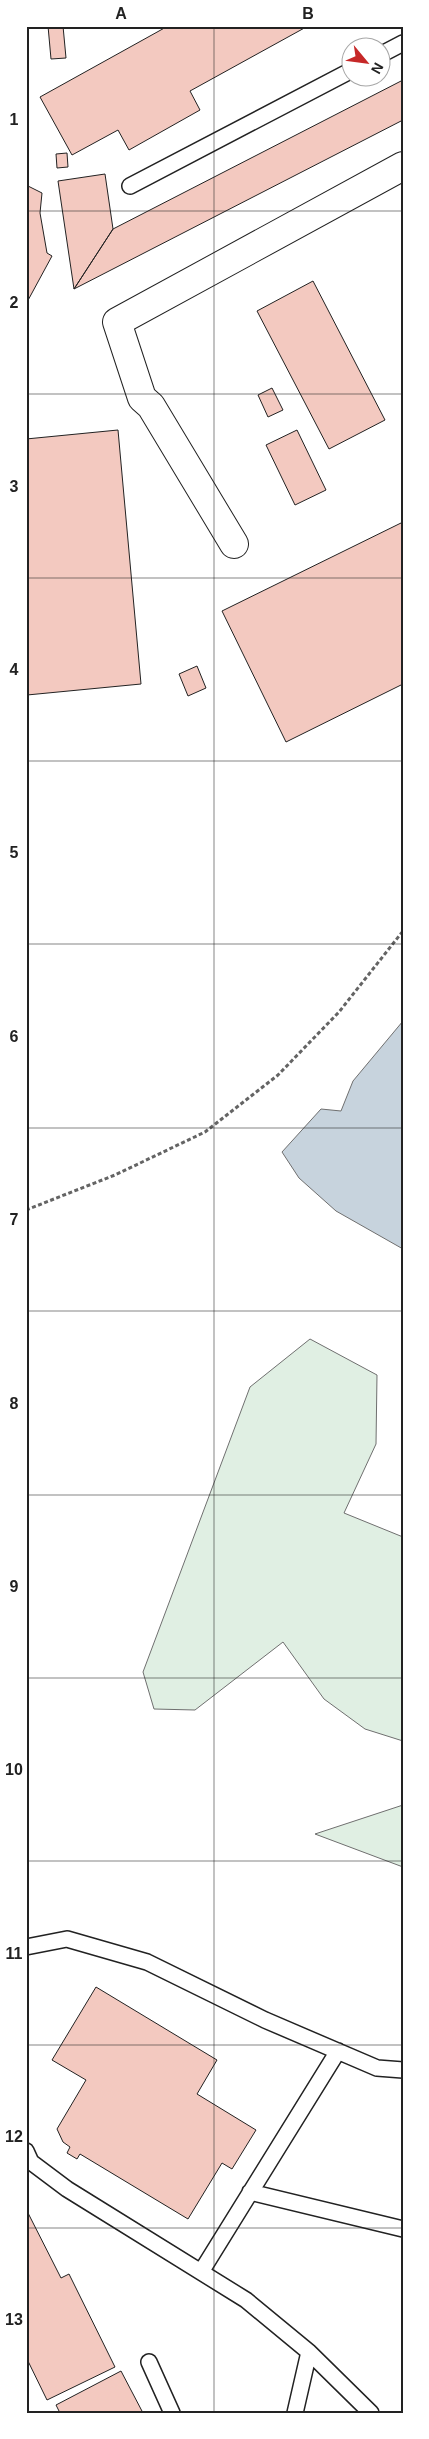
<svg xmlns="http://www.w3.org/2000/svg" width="429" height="2439" font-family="Helvetica,sans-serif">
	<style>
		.green { fill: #e0efe3; stroke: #6f6f6f }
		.water { fill: #c7d3dd; stroke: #6f6f6f }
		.building { fill: #f3c9c0; stroke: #222 }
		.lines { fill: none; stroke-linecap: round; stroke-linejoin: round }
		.service-casing { stroke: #222; stroke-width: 18 }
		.minor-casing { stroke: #222; stroke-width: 30 }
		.path { stroke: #646464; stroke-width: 3; stroke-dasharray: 4 2.5; stroke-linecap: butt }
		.service { stroke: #fff; stroke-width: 15 }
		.minor { stroke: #fff; stroke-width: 28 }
		.grid { fill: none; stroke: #222; stroke-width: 1; stroke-opacity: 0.55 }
		.neatline { fill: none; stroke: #222; stroke-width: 2 }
		.grid-label { font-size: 16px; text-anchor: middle; font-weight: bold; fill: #222 }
	</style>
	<rect width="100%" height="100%" fill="#fff"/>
	<path class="green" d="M310 1339 377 1375 376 1444 344 1513 403 1537V1741L365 1729 324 1699 283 1642 195 1710 154 1709 143 1672 250 1387Z
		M403 1805V1867L315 1834Z"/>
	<path class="water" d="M403 1021V1249L336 1211 299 1178 282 1152 321 1109 341 1111 353 1081Z"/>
	<path class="building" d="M48 26H63L66 58 51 59Z
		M168 26H308L190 91 200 110 129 150 118 130 72 155 40 97Z
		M403 80V120L74 289 113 229Z
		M67 153 68 167 57 168 56 154Z
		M105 174 113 229 74 289 58 181Z
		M26 185 42 193 40 213 47 253 52 256 26 304Z
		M313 281 385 420 329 449 257 311Z
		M272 388 283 410 268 417 258 395Z
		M118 430 141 684 27 695 26 439Z
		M297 430 326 490 295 505 266 445Z
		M403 522V684L286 742 222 611Z
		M197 666 206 688 188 696 179 674Z
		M96 1987 217 2060 197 2094 256 2130 232 2169 222 2163 188 2219 80 2154 77 2159 67 2153 70 2147 63 2142 57 2129 86 2080 52 2060Z
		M26 2209 61 2278 69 2274 115 2367 47 2400 26 2357Z
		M121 2371 143 2413H60L56 2405Z"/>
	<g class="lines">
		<g class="service-casing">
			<path id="service" d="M382 54 403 43
				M130 186 352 70
				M26 1947 67 1939 147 1962 265 2020 377 2068 403 2070
				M26 2151 31 2162 67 2189 246 2300 309 2352 371 2413
				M250 2192 403 2229
				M201 2272 338 2051
				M149 2362 172 2413
				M295 2413 309 2352"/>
		</g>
		<g class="minor-casing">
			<path id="minor" d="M234 544 151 406 142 398 117 322 403 166"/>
		</g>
		<path class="path" d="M26 1210 115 1175 205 1132 278 1075 339 1012 403 931"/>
		<use href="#service" class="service"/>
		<use href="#minor" class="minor"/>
	</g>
	<path class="grid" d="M214 26V2413M26 211H403M26 394H403M26 578H403M26 761H403M26 944H403M26 1128H403M26 1311H403M26 1495H403M26 1678H403M26 1861H403M26 2045H403M26 2228H403"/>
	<rect width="429" height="2439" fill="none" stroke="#ffffff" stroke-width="55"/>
	<g transform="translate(366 62) rotate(119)"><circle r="24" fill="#ffffff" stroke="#a7a7a7"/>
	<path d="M0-4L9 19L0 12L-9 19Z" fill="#c62828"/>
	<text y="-8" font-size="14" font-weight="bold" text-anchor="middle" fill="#222222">N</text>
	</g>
	<rect x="28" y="28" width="374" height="2384" class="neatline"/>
	<g class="grid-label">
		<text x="121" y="19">A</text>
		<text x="308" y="19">B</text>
		<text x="14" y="125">1</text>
		<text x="14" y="308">2</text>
		<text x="14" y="492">3</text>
		<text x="14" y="675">4</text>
		<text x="14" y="858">5</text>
		<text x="14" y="1042">6</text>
		<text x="14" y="1225">7</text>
		<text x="14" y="1409">8</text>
		<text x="14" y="1592">9</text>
		<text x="14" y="1775">10</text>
		<text x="14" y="1959">11</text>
		<text x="14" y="2142">12</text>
		<text x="14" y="2325">13</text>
	</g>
</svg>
